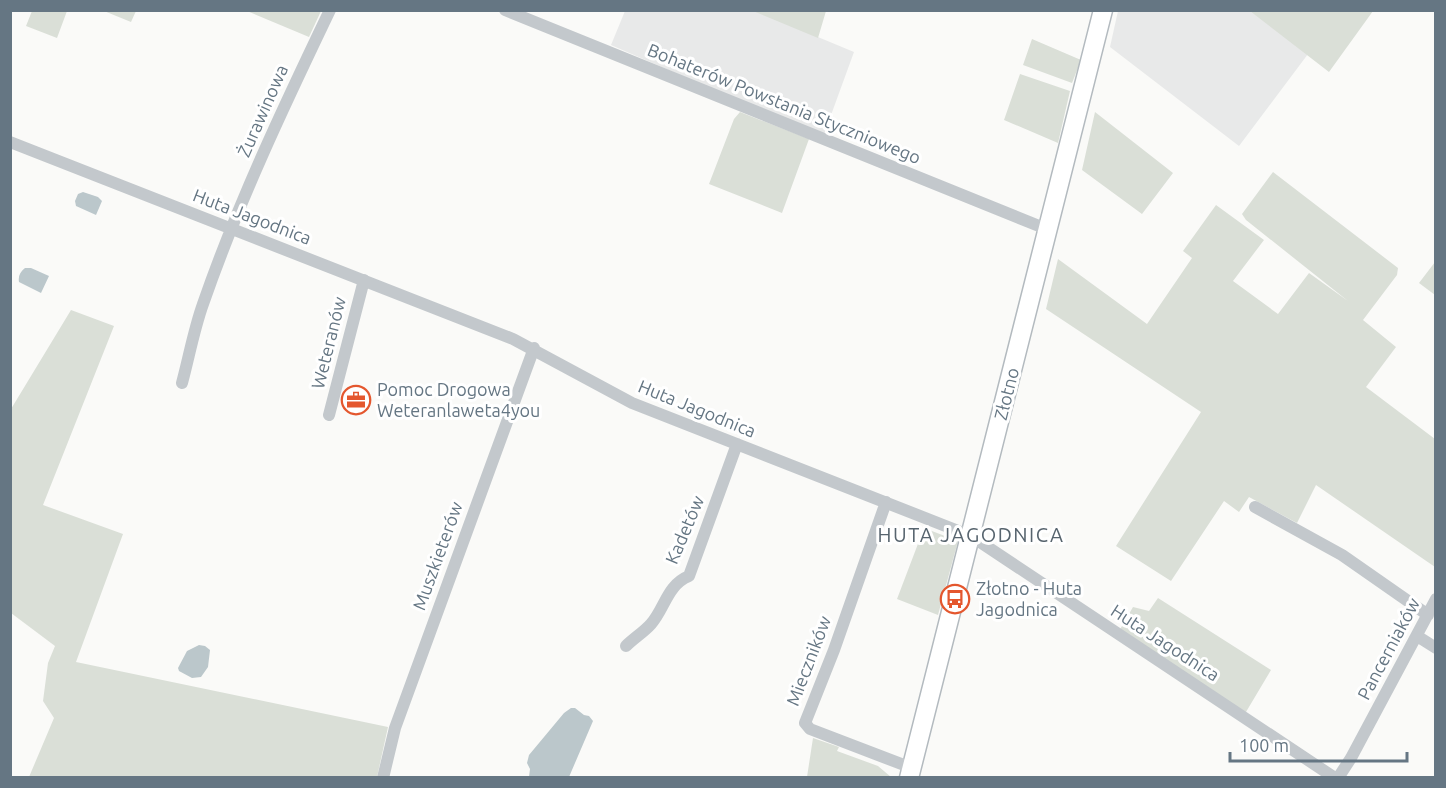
<svg xmlns="http://www.w3.org/2000/svg" width="1446" height="788" font-family="Ubuntu,sans-serif">
	<style>
		.built { fill: #e8e9e9 }
		.green { fill: #dadfd7 }
		.water { fill: #bbc7cb }
		.lines { fill: none; stroke-linecap: round; stroke-linejoin: round }
		.secondary-casing { stroke: #b3babf; stroke-width: 21 }
		.street { stroke: #c3c8cc; stroke-width: 12 }
		.secondary { stroke: #fff; stroke-width: 18 }
		.labels { text-anchor: middle; stroke-width: 6; stroke-linejoin: round; paint-order: stroke }
		.street-label { font-size: 18px; fill: #657683; stroke: #fff }
		.poi-label { font-size: 18px; fill: #657683; stroke: #fff; text-anchor: start }
		.neighbourhood-label { font-size: 20px; letter-spacing: 1.5px; fill: #57646e; stroke: #fff }
	</style>
	<rect width="100%" height="100%" fill="#fafaf8"/>
	<path class="built" d="M753 10 854 52 823 137 611 45 625 11Z
		M1250 10 1308 54 1239 146 1110 47 1118 11Z"/>
	<path class="green" d="M32 11H67L57 38 26 26Z
		M104 11H136L131 22Z
		M247 11 321 10V11L309 37Z
		M753 11H826L818 38Z
		M1250 11H1373L1329 72Z
		M1032 39 1081 60 1072 83 1023 65Z
		M1020 74 1070 91 1058 143 1004 120Z
		M740 112 809 139 782 213 709 184 734 119Z
		M1095 112 1173 173 1142 214 1082 170Z
		M1273 172 1398 268 1397 275 1363 320 1396 347 1366 387 1435 439V567L1316 485 1297 523 1249 497 1239 512 1224 501 1171 581 1116 546 1201 412 1046 309 1058 259 1147 324 1192 258 1183 251 1216 205 1264 240 1233 281 1278 314 1309 273 1348 301 1246 220 1242 214Z
		M1435 262V295L1419 283Z
		M71 310 114 326 43 505 123 534 76 662 388 727 377 777H29L54 718 43 701 48 663 55 646 11 613V409Z
		M924 528 958 541 938 615 897 599Z
		M1158 598 1271 670 1243 717 1118 633 1133 607 1149 611Z
		M813 738 839 747 837 751 878 766 891 777H807Z"/>
	<path class="water" d="M83 192 98 197 102 201 96 215 76 206 75 201 78 194Z
		M25 268H31L49 276 41 293 19 282C18 276 20 272 25 268Z
		M199 645 205 646 210 650 208 667 201 677 192 678 179 671 178 668 187 651Z
		M571 708H575L584 715 589 716 593 721 569 777H529L530 769 527 763 529 755 564 713Z"/>
	<g class="lines">
		<g class="secondary-casing">
			<path id="secondary" d="M909 778 1103 10"/>
		</g>
		<path class="street" d="M505 10 1049 230
			M10 142 513 339 632 403 971 536 1335 778
			M182 383C189 357 194 329 203 304 238 203 284 106 330 10
			M329 415 364 280
			M886 502 834 650 805 723 810 729 912 768
			M1255 507 1342 555 1428 615
			M1417 636 1436 648
			M626 646C634 638 644 632 651 624 665 608 667 585 689 576L737 444
			M383 778 395 728 534 348
			M1338 778 1351 758 1436 599"/>
		<use href="#secondary" class="secondary"/>
	</g>
	<defs>
		<g id="office-ring" transform="scale(1.5)"><circle r="9.5" fill="#fff" stroke="#e4572e" stroke-width="1.5"/><path d="M-6-3h4V-5.5h4V-3h4V5H-6ZM-1-4.5V-3h2v-1.5ZM-6 0V1H6V0Z" fill="#e4572e"/></g>
		<g id="bus-ring" transform="scale(1.5)"><circle r="9.5" fill="#fff" stroke="#e4572e" stroke-width="1.5"/><path d="M-5-6H5V4H4V6H2V4H-2V6H-4V4H-5ZM-3.5-4V0h7V-4ZM-3.5 1.2v1.5H-2V1.2ZM2 1.2v1.5H3.5V1.2Z" fill="#e4572e"/></g>
	</defs>
	<g fill-rule="evenodd">
		<use href="#office-ring" x="356" y="400"/>
		<use href="#bus-ring" x="955" y="599"/>
	</g>
	<g class="labels">
		<g class="street-label">
			<text transform="translate(784 104) rotate(22)" y="6">Bohaterów Powstania Styczniowego</text>
			<text transform="translate(263 111) rotate(-66)" y="6">Żurawinowa</text>
			<text transform="translate(252 217) rotate(21)" y="6">Huta Jagodnica</text>
			<text transform="translate(329 343) rotate(-76)" y="6">Weteranów</text>
			<text transform="translate(1007 394) rotate(-76)" y="6">Złotno</text>
			<text transform="translate(697 409) rotate(22)" y="6">Huta Jagodnica</text>
			<text transform="translate(685 530) rotate(-67)" y="6">Kadetów</text>
			<text transform="translate(438 556) rotate(-70)" y="6">Muszkieterów</text>
			<text transform="translate(1165 643) rotate(33)" y="6">Huta Jagodnica</text>
			<text transform="translate(1389 649) rotate(-62)" y="6">Pancerniaków</text>
			<text transform="translate(809 661) rotate(-69)" y="6">Mieczników</text>
		</g>
		<g class="poi-label">
			<text x="377" y="396">Pomoc Drogowa<tspan x="377" dy="21">Weteranlaweta4you</tspan></text>
			<text x="976" y="595">Złotno - Huta<tspan x="976" dy="21">Jagodnica</tspan></text>
		</g>
		<g class="neighbourhood-label">
			<text x="971" y="542">HUTA JAGODNICA</text>
		</g>
	</g>
	<rect width="1446" height="788" fill="none" stroke="#657683" stroke-width="24"/>
	<path d="M1230 752v9h177v-9" fill="none" stroke="#657683" stroke-width="3"/>
	<text x="1239" y="752" font-size="18" fill="#657683" stroke="#ffffff" stroke-width="4.5" paint-order="stroke">100 m</text>
</svg>
